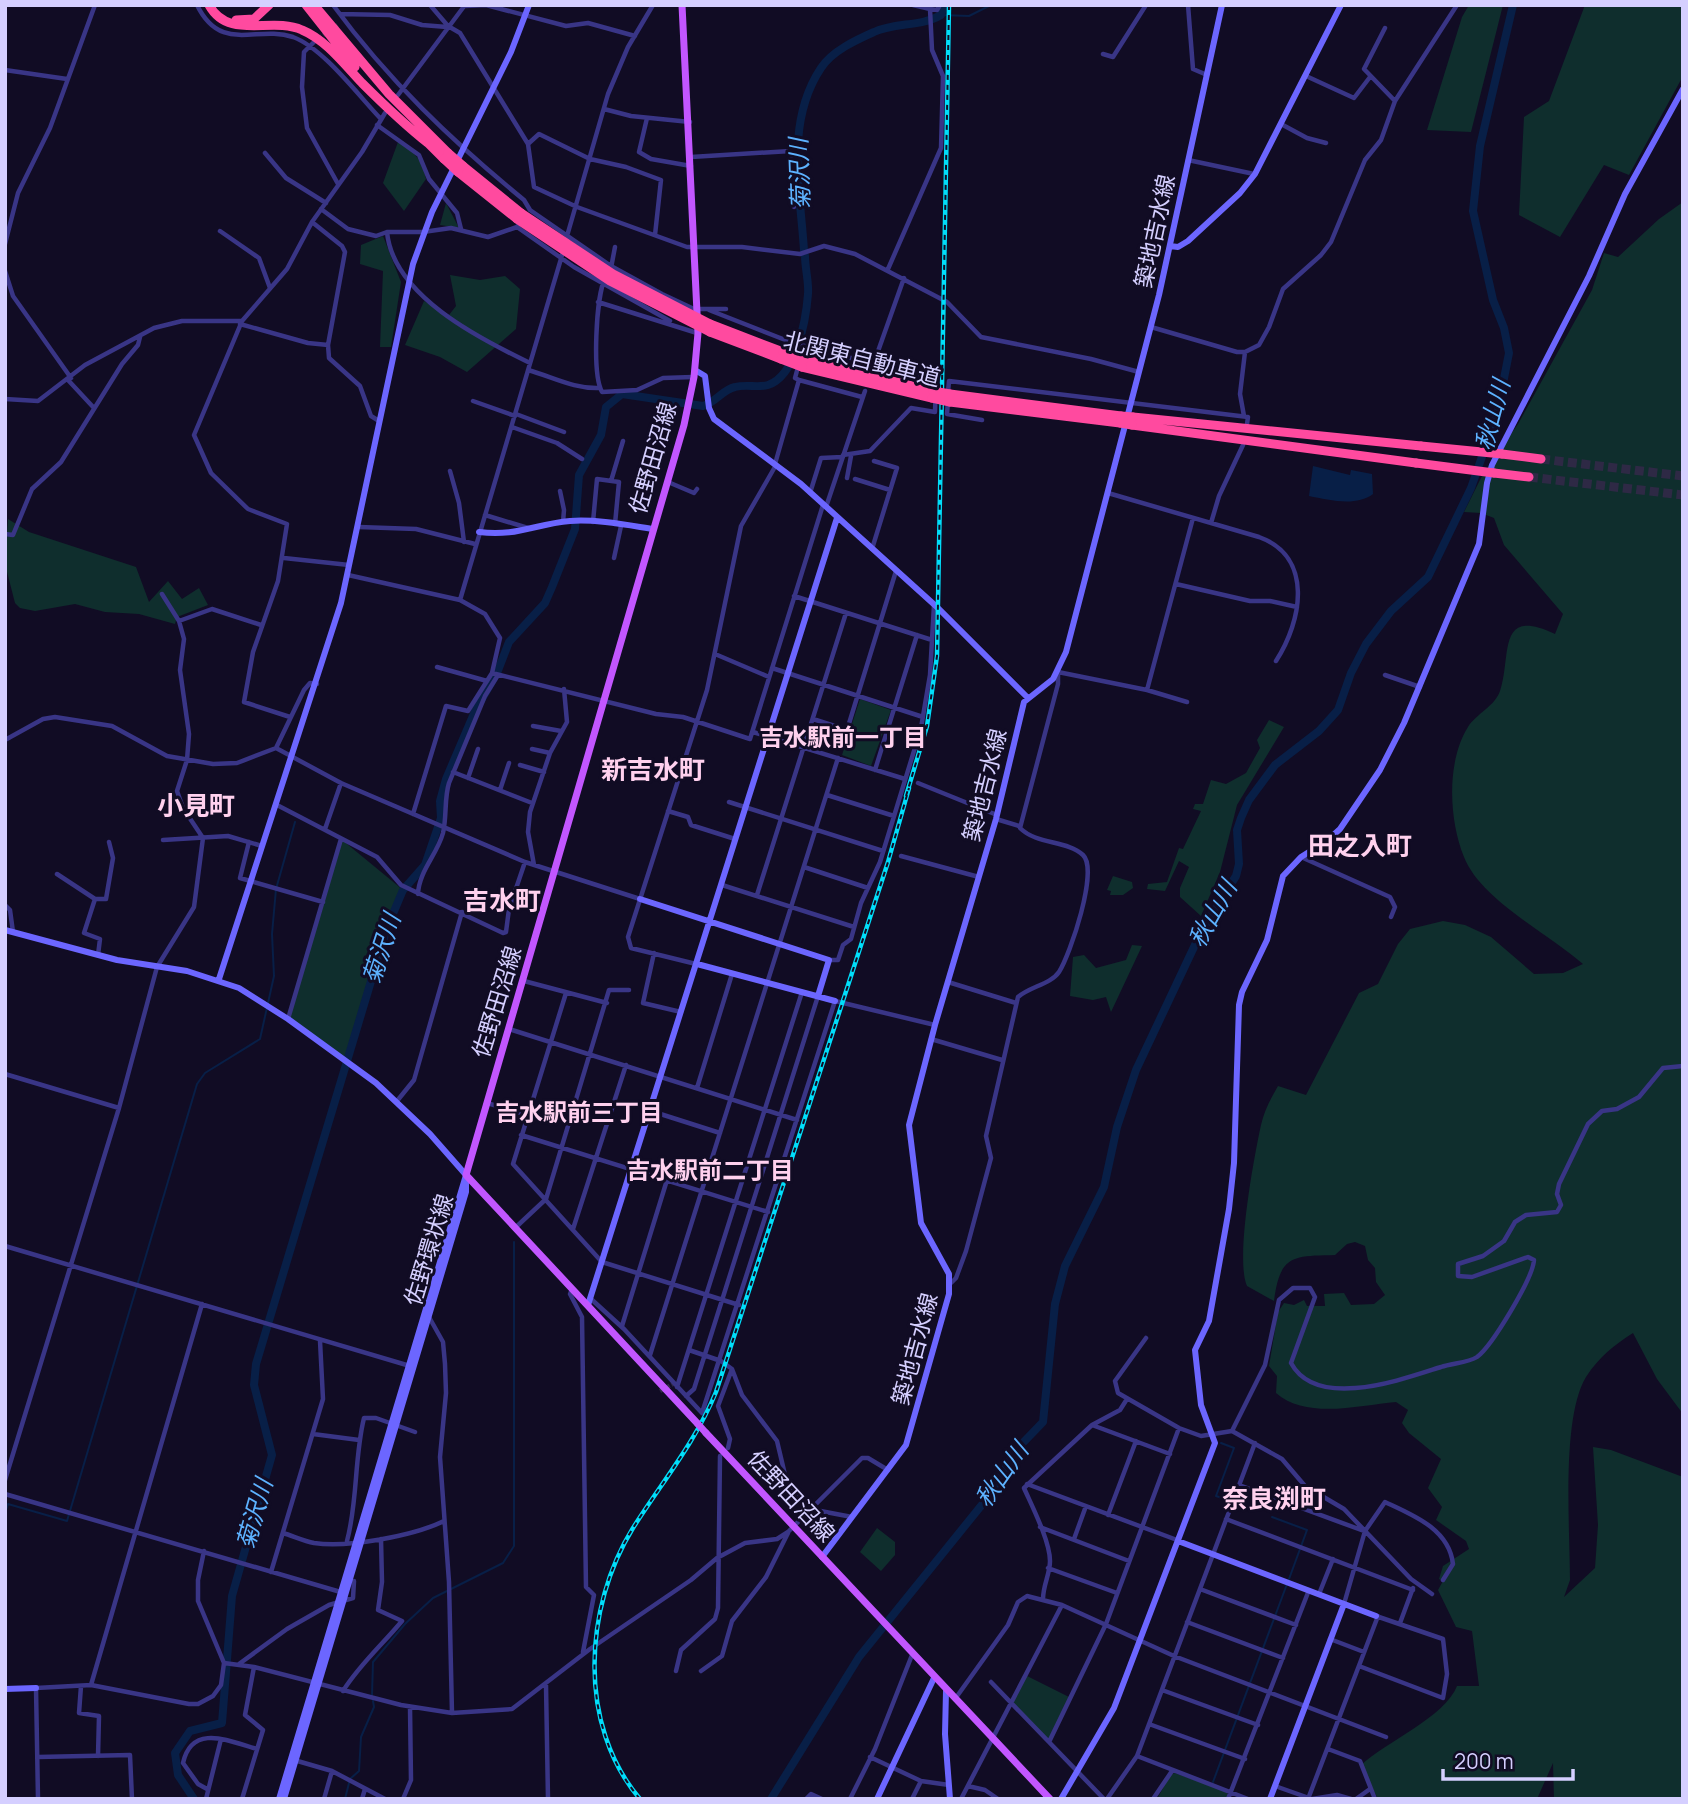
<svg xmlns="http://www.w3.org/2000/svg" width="1688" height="1804" font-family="Manrope,'Noto Sans JP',sans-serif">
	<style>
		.green { fill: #0f2e2d }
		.water { fill: #081f47 }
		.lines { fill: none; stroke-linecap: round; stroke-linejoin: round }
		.stream { stroke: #081f47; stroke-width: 2 }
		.river { stroke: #081f47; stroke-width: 8 }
		.street-tunnel { stroke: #2e2945; stroke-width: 4.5; stroke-dasharray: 4.5 2; stroke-linecap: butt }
		.highway-tunnel { stroke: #2e2945; stroke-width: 9; stroke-dasharray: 9 4.5; stroke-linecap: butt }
		.street { stroke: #393586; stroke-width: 4.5 }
		.secondary { stroke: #6c66ff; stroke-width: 6 }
		.primary { stroke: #c256ff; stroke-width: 7 }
		.highway { stroke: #ff4a9f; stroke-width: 9 }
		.rail-casing { stroke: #00defa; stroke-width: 4.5 }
		.rail { stroke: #110c24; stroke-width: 2; stroke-dasharray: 5; stroke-linecap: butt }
		.primary-bridge { stroke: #c256ff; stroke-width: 7 }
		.highway-bridge { stroke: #ff4a9f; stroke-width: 9 }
		.labels { text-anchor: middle; stroke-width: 6; stroke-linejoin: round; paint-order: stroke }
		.street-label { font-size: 23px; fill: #d5cfff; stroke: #110c24 }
		.water-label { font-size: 24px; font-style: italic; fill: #5db2ff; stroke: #110c24 }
		.neighbourhood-label { font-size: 24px; font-weight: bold; fill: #ffd1ee; stroke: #110c24 }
		.quarter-label { font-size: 26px; font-weight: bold; fill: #ffd1ee; stroke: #110c24 }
	</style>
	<rect width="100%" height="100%" fill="#110c24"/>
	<path class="green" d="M1469 5H1503L1471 132 1427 130 1462 17Z
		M1585 5H1683V76L1629 175 1604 165 1560 237 1519 215 1524 117 1549 101Z
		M403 141 422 163 426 179 404 211 383 183 398 142Z
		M1683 202V1414L1657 1379 1633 1333C1614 1345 1599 1357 1586 1377 1561 1418 1570 1529 1570 1580L1564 1597 1595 1568 1598 1525 1593 1447 1611 1450 1683 1477V1799H1554L1553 1763 1537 1799H1378L1361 1765C1386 1742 1445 1717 1457 1686H1479L1472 1631 1456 1627 1438 1590 1443 1581 1439 1579 1443 1566 1469 1549 1466 1541 1436 1520 1442 1507 1428 1488 1441 1459 1409 1433 1402 1423 1408 1410 1396 1402C1360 1405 1307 1420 1276 1393L1277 1376 1269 1366 1278 1312 1284 1303 1294 1305 1304 1300 1307 1306H1325L1324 1294 1344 1293 1351 1305 1374 1304 1385 1295 1376 1282 1375 1268 1368 1260 1365 1246 1355 1242 1347 1244 1335 1255C1292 1256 1280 1255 1274 1301L1247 1286C1235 1259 1254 1157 1261 1125 1264 1111 1271 1098 1278 1086L1306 1095 1359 993 1378 984 1398 944 1410 929 1443 921 1465 925 1491 937 1534 974 1563 973 1583 964C1549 934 1481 900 1464 857 1449 820 1446 762 1468 727 1476 714 1495 706 1500 691 1512 655 1496 606 1555 634L1563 614 1504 545 1494 518 1481 513 1464 512 1484 472 1518 424 1592 290 1604 253 1618 257 1659 219Z
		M446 203 459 228 440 225Z
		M383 236 401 282 391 347H380L383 271 360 264 361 245Z
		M450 275 480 280 505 276 520 289 516 329 467 372 440 357 405 345 424 301 449 315 456 306Z
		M8 519 29 532 136 567 149 602 168 581 182 599 199 588 208 605 177 617 175 624 139 614 105 612 75 604 35 611 20 608 15 603 5 564Z
		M860 699 891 710 871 766 842 755Z
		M1269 720 1284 727 1237 805 1220 872 1201 916 1180 897V888L1189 867 1179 861 1165 891 1147 889 1148 884 1167 882 1179 848 1183 849 1201 811 1193 809 1195 804H1203L1211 780 1226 784 1246 773 1260 748 1257 740Z
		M341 839 403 890 345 1060 288 1019Z
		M1113 876 1132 882 1133 888 1123 895H1110L1111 891 1107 890Z
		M1132 945 1142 946 1111 1012 1106 997 1093 1000 1070 996 1073 957 1084 955 1096 968 1126 960Z
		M877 1528 895 1542V1555L881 1571 860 1552Z
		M1025 1675 1071 1698 1049 1742 1011 1703Z
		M1175 1773 1227 1792 1228 1797 1157 1799 1171 1774Z"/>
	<path class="water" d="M1313 466 1350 475 1351 470 1372 474 1373 494C1356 507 1329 500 1309 496Z"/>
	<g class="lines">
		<path class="stream" d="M941 15 969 16 991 5
			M1221 1443 1234 1448 1216 1496 1231 1501
			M5 1513 8 1504 67 1521 197 1084 205 1073 260 1039 274 976 272 934 276 889 295 822
			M1272 1517 1307 1530 1289 1579
			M372 1695 373 1662 405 1624 433 1598 503 1563 514 1546V1242
			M1213 1782 1287 1584
			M345 1799 350 1779 359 1771 361 1737 374 1707 373 1701"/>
		<path class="river" d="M804 250C800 189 785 122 821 68 832 51 856 40 874 32 895 22 921 27 941 15L944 5
			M194 1799 178 1775 175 1753 190 1731 222 1723 232 1596 272 1455 254 1385 256 1364 387 928 403 890 425 865 441 818 440 801 446 779 475 711 497 673 509 642 545 603 552 587 575 529 579 475 601 435 606 407 622 394 703 406C716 402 722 390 735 387 746 384 758 388 768 385 796 376 806 320 808 294 809 282 805 268 805 256
			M771 1799 859 1657 989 1496 1015 1451 1043 1422 1055 1304 1065 1266 1104 1187 1117 1127 1136 1070 1202 930 1236 876 1239 864 1237 830 1241 818 1249 800 1275 765 1319 731 1338 710 1351 673 1366 644 1391 611 1428 577 1471 488 1497 414 1509 353 1504 328 1493 300 1473 211 1480 146 1513 5"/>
		<path class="street-tunnel" d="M318 39 339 24
			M660 1391 673 1384"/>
		<path class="highway-tunnel" d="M1541 459 1683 476
			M1529 477 1683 495"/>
		<path class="street" d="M197 5C221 54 256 25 293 37 323 48 358 95 380 118
			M333 5C388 80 453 142 524 200L530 210 611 266 662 294 694 309H726
			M430 5 448 26 460 33 528 144 534 187 577 207 687 247H742L800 254 824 246 855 254 947 302 981 337 1091 359 1139 372
			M913 5 930 9
			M1188 5 1193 69 1207 75
			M465 6 486 5 566 26 588 23 635 36
			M340 14 390 15 422 25 447 27
			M1385 28 1364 69 1395 101
			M314 42 304 52 302 87 307 128 338 184
			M1103 54 1113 57 1146 5
			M5 70 67 79
			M1306 76 1354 98 1370 77
			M398 95 465 5
			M604 109 631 116 690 122
			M647 118 639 152 651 159 691 166
			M1281 124 1307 138 1326 143
			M377 125 419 155 429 179 457 213 461 229
			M528 144 539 134 590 159 626 167 661 180 655 235
			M265 153 286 178 326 203
			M691 157 791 151 794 207
			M1188 160 1254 174
			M321 209 348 229 376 236 387 232H423L451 228 488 237 517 227 521 222
			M312 222 342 246 345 252 328 345 329 358 360 386 371 416 379 421
			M517 227 574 267 670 321
			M220 231 259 258 270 288
			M387 232C393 295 478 338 530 363
			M565 243 608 94 628 47 653 5
			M5 244 18 193 50 128 95 5
			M611 268 615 247
			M888 269 941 148 943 76 932 50 930 9 937 10 940 5
			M5 271 13 296 71 378
			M605 278C596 297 592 374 602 392L637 390 663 378 693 377
			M598 302 697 333
			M709 310 793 343 936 380 935 412 911 408 870 451 843 455
			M240 324 308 343 328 345
			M1151 327 1237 352H1245L1259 345 1269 327 1283 289 1321 255 1331 242 1365 160 1381 140 1395 101 1457 5
			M798 367 795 378 799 380 862 397
			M528 370C553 377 574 389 599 388
			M871 371 904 278
			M68 380 94 408
			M948 392 949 381 1248 417 1247 424
			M5 399 38 401 85 365 154 328 182 321H242
			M473 401 515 416
			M948 401 947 414 982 420
			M516 414 564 432
			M1244 416 1240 394 1245 352
			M512 427 557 443 582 459
			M775 464 799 380
			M450 471 459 503 464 542
			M847 478 851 456
			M855 479 890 490
			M611 481 623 441
			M668 482 694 493 697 489
			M560 491 564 510 563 522
			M810 493 821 458 842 457
			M1108 493 1259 537C1314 557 1302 621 1276 661
			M826 507 865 391
			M485 515 528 528
			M593 522 597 479 619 482 615 524
			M1211 523 1219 496 1243 445
			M359 527 416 529 475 544
			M5 534 13 535 32 489 61 462 122 364 138 345 140 337
			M872 549 897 468 874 461
			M284 558 349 565
			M614 558 621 526
			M348 575 460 600 485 614 500 638 492 673 468 711 446 706 413 814
			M1176 584 1250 601H1270L1297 607
			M794 596 932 640
			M460 600 563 252
			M179 621 212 609 261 625
			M715 654 769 677
			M437 667 487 681
			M772 668 923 717
			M492 673 656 714 683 717 750 739 823 505
			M1385 675 1420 687
			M1147 690 1193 518
			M290 717 244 702 253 652 278 581 287 524 248 509 211 473 194 435 242 321 287 269 312 222 362 152 385 113
			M813 719 847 730 896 571
			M533 726 561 731
			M753 732 905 779
			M5 740 43 719 55 717 112 726 167 756 213 764 237 763 276 748 304 690 310 683 317 684
			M276 748 341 783 525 862 640 899
			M532 749 550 753
			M520 765 544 772
			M875 770 917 635
			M453 772 532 803
			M468 778 478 749
			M918 783 997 815
			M500 790 509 763
			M827 795 894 816
			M729 802 883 851
			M277 805 377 857 401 885 503 933 506 932 509 909 525 862
			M668 811 688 817 691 825 735 839
			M996 819 1019 826
			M325 829 341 783
			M163 840 228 836 262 846
			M249 842 240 878 323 902
			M901 856 979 877
			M1301 857 1390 897 1395 907 1391 917
			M534 865 528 832 530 812 550 753 567 722 564 689
			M804 867 868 888
			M57 874 95 899 84 933 100 939 98 955
			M722 885 854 927
			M418 894C419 871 437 855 443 833 447 816 444 799 449 783L485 696 498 675
			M757 895 846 613
			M95 899H106L113 858 109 842
			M5 905 10 910 13 932
			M654 953 643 1003 681 1012
			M829 960H838L843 945 851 939 861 903 880 862 921 728 930 675 934 605
			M696 964 631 948 628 937 707 690 741 526 776 465
			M524 981 607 1003
			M948 982 1016 1003
			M566 993 513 1164 601 1261
			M288 1019 341 839
			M509 1029 797 1120
			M931 1039 1002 1060
			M5 1074 119 1108
			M697 1088 732 974
			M397 1101 414 1080 462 912
			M487 1103 528 1115
			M651 1111 720 1133
			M521 1135 768 1212
			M515 1228 546 1199 609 990H629
			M573 1229 626 1065
			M5 1246 410 1366
			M602 1262 739 1305
			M951 1283 956 1278 966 1251 991 1158 986 1136 1018 997C1029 987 1051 984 1059 972 1070 955 1099 870 1083 855 1067 840 1037 845 1020 828L1058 684V672L1147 690 1187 702
			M572 1289 570 1294 582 1317 586 1587 594 1595 583 1652
			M590 1298 624 1329 702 1413 835 1001 935 1025
			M429 1317 443 1342 445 1364 446 1393 440 1457 449 1582 452 1713
			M622 1326 667 1180
			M1146 1338 1115 1381 1118 1393 1179 1428 1201 1436 1232 1431 1282 1459 1305 1486 1344 1509 1411 1579 1432 1594
			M689 1350 721 1361 732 1369 742 1395 777 1441 786 1479 796 1494 810 1509 852 1517
			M650 1355 838 758
			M677 1387 802 992
			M686 1396 694 1389 818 996
			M1092 1425 1170 1454
			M1232 1431 1265 1365 1279 1300 1293 1288H1310L1315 1297 1291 1363C1317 1411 1403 1379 1441 1367 1452 1363 1468 1363 1477 1357 1492 1346 1533 1278 1534 1260L1528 1257 1472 1277 1458 1276V1264L1483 1256 1504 1241 1515 1222 1526 1215 1557 1212 1561 1205 1557 1194 1559 1184 1588 1124 1602 1111 1617 1109 1639 1097 1663 1068 1683 1066
			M313 1434 359 1440
			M728 1448 730 1439 718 1406 732 1369
			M5 1480 119 1108 157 967 194 907 203 838 183 808 177 791 187 760 189 734 180 670 184 639 179 621 162 594
			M1027 1484 1177 1540
			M1239 1485 1364 1531
			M5 1494 344 1593
			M1108 1515 1136 1441
			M1226 1519 1413 1590
			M1040 1527 1129 1561
			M283 1533C293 1536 304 1541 314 1543 348 1548 413 1536 444 1521
			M1074 1539 1086 1506
			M347 1541C358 1500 354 1459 364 1418H376L415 1432
			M1048 1568 1117 1593
			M271 1572 323 1399 320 1341
			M1200 1589 1296 1625
			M1319 1594 1333 1559
			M1043 1599C1043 1585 1050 1574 1050 1561 1050 1541 1031 1504 1024 1488L1092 1425 1120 1410 1127 1399
			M1344 1604 1365 1531 1385 1502C1413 1515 1449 1529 1453 1564L1443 1580
			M1187 1622 1283 1658
			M1400 1623 1413 1588
			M1330 1639 1364 1652
			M224 1663 254 1667 401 1705 452 1713 512 1709 590 1649 691 1580 717 1558 745 1543 777 1539 788 1532 862 1458H868L888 1470
			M239 1664 287 1629 329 1605 353 1598 354 1581
			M1359 1666 1443 1698 1447 1674 1443 1639 1376 1616
			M676 1671 681 1650 715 1619 718 1608 720 1456
			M701 1671 722 1656 732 1621 766 1577 788 1533
			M991 1682 1104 1799
			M91 1685 202 1304
			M546 1685 548 1799
			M81 1686 79 1713 99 1716 98 1756
			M1162 1690 1258 1725
			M343 1691C360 1664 382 1645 402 1621L378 1610 382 1582 381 1539
			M955 1699 1008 1625 1018 1602 1027 1596 1062 1605 1174 1656 1386 1737
			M1149 1724 1245 1759
			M1049 1742 1106 1624 1179 1428
			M1328 1749 1360 1761 1375 1799
			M1137 1756 1248 1799
			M38 1757 130 1755 132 1799
			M870 1757 921 1781 949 1785
			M294 1760 332 1771 385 1799
			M968 1786 985 1790 998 1799
			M1275 1786 1309 1798
			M207 1789 198 1784 183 1763C192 1723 229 1741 257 1749
			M38 1799 36 1688 91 1685 189 1704H198L213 1696 221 1685 224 1663 198 1601V1580L204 1551
			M206 1799 221 1739
			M242 1799 263 1730 245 1715 254 1667
			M324 1799 332 1771
			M362 1799 365 1789
			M403 1799 411 1780 410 1707
			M806 1799 811 1794 822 1799
			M850 1799 875 1749 912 1655
			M912 1799 921 1781
			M961 1799 1062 1605
			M1107 1799 1137 1756 1255 1443
			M1153 1799 1172 1771
			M1228 1799 1309 1590
			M1308 1799 1378 1616
			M1312 1799 1337 1795 1351 1799
			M1356 1799 1370 1789"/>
		<path class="secondary" d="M1170 246 1178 247 1188 241 1240 193 1255 174 1341 5
			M695 370 705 376 709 408 714 419 801 484 938 608 1027 697
			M479 532C516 537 535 524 570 521 596 519 627 525 653 529
			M640 899 829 960 818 996
			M5 930 117 960 187 971 239 988 288 1019 376 1083 430 1134 466 1175
			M697 964 835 1001
			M219 979 341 603 413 264 432 212 511 52 529 5
			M588 1305 837 518
			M1178 1541 1376 1616
			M822 1557 906 1445 949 1294V1274L921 1223 909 1125 935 1025 996 819 1024 702 1053 679 1066 652 1159 295 1222 5
			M5 1689 36 1688
			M946 1691 945 1734 950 1799
			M279 1799 466 1175
			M284 1799 466 1192V1180
			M877 1799 934 1678
			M1061 1799 1114 1708 1215 1443 1201 1405 1195 1350 1209 1321 1229 1209 1234 1163 1239 1005 1242 992 1267 940 1283 876 1301 857 1328 840 1340 829 1380 770 1404 723 1479 544 1487 483 1492 465 1589 276 1625 194 1683 89
			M1270 1799 1344 1604"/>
		<path class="primary" d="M682 5 698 333 694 377 684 425 466 1175 698 1424
			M706 1433 1050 1799"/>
		<path class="highway" d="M209 5C229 41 271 16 302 30 326 40 344 64 362 83 383 104 405 125 429 144
			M306 5 355 67
			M314 5 389 94 448 153
			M236 20 254 19 269 5
			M425 140 444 159
			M463 166 521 213
			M458 172 517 219
			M710 324 783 352
			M710 332 781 359
			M804 359 933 391
			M802 367 932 398
			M950 394 1121 416
			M950 402 1120 423
			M1133 417 1421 446
			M1132 425 1416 463
			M1502 454 1541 459
			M1494 473 1529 477"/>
		<g class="rail-casing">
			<path id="rail" d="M906 796 927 726 937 656 949 5
				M640 1799C577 1725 584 1607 633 1528 662 1482 695 1443 716 1392L888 862 909 788"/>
		</g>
		<use href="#rail" class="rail"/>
		<path class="primary-bridge" d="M698 1424 706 1433"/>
		<path class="highway-bridge" d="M448 153 463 166
			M444 159 458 172
			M521 213 613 274 710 324
			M517 219 610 281 710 332
			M783 352 804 359
			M781 359 802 367
			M933 391 950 394
			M932 398 950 402
			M1121 416 1133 417
			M1120 423 1132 425
			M1421 446 1502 454
			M1416 463 1494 473"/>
	</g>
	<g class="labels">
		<g class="street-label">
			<text transform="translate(1155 231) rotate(-78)" y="8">築地吉水線</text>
			<text transform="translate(862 359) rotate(14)" y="8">北関東自動車道</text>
			<text transform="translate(653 458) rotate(-74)" y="8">佐野田沼線</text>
			<text transform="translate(985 785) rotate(-76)" y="8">築地吉水線</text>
			<text transform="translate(497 1002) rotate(-73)" y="8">佐野田沼線</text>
			<text transform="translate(429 1250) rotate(-73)" y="8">佐野環状線</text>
			<text transform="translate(915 1349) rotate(-75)" y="8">築地吉水線</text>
			<text transform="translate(791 1496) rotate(47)" y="8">佐野田沼線</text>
		</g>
		<g class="water-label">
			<text transform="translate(800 174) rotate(-92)" y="8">菊沢川</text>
			<text transform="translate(1493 415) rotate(-75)" y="8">秋山川</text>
			<text transform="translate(1213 914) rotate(-61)" y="8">秋山川</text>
			<text transform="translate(382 949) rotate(-72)" y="8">菊沢川</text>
			<text transform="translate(1002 1475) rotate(-55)" y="8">秋山川</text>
			<text transform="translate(255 1514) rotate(-74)" y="8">菊沢川</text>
		</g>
		<g class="neighbourhood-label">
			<text x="843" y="746">吉水駅前一丁目</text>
			<text x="579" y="1121">吉水駅前三丁目</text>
			<text x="710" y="1179">吉水駅前二丁目</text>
		</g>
		<g class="quarter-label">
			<text x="653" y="779">新吉水町</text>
			<text x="196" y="815">小見町</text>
			<text x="1360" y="855">田之入町</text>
			<text x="502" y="910">吉水町</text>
			<text x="1274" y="1508">奈良渕町</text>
		</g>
	</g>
	<rect width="1688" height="1804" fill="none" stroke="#d5cfff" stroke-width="14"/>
	<path d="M1443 1769v10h130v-10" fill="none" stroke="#d5cfff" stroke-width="3.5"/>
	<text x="1454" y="1769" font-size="21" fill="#d5cfff" stroke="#110c24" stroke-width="5" paint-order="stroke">200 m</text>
</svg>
